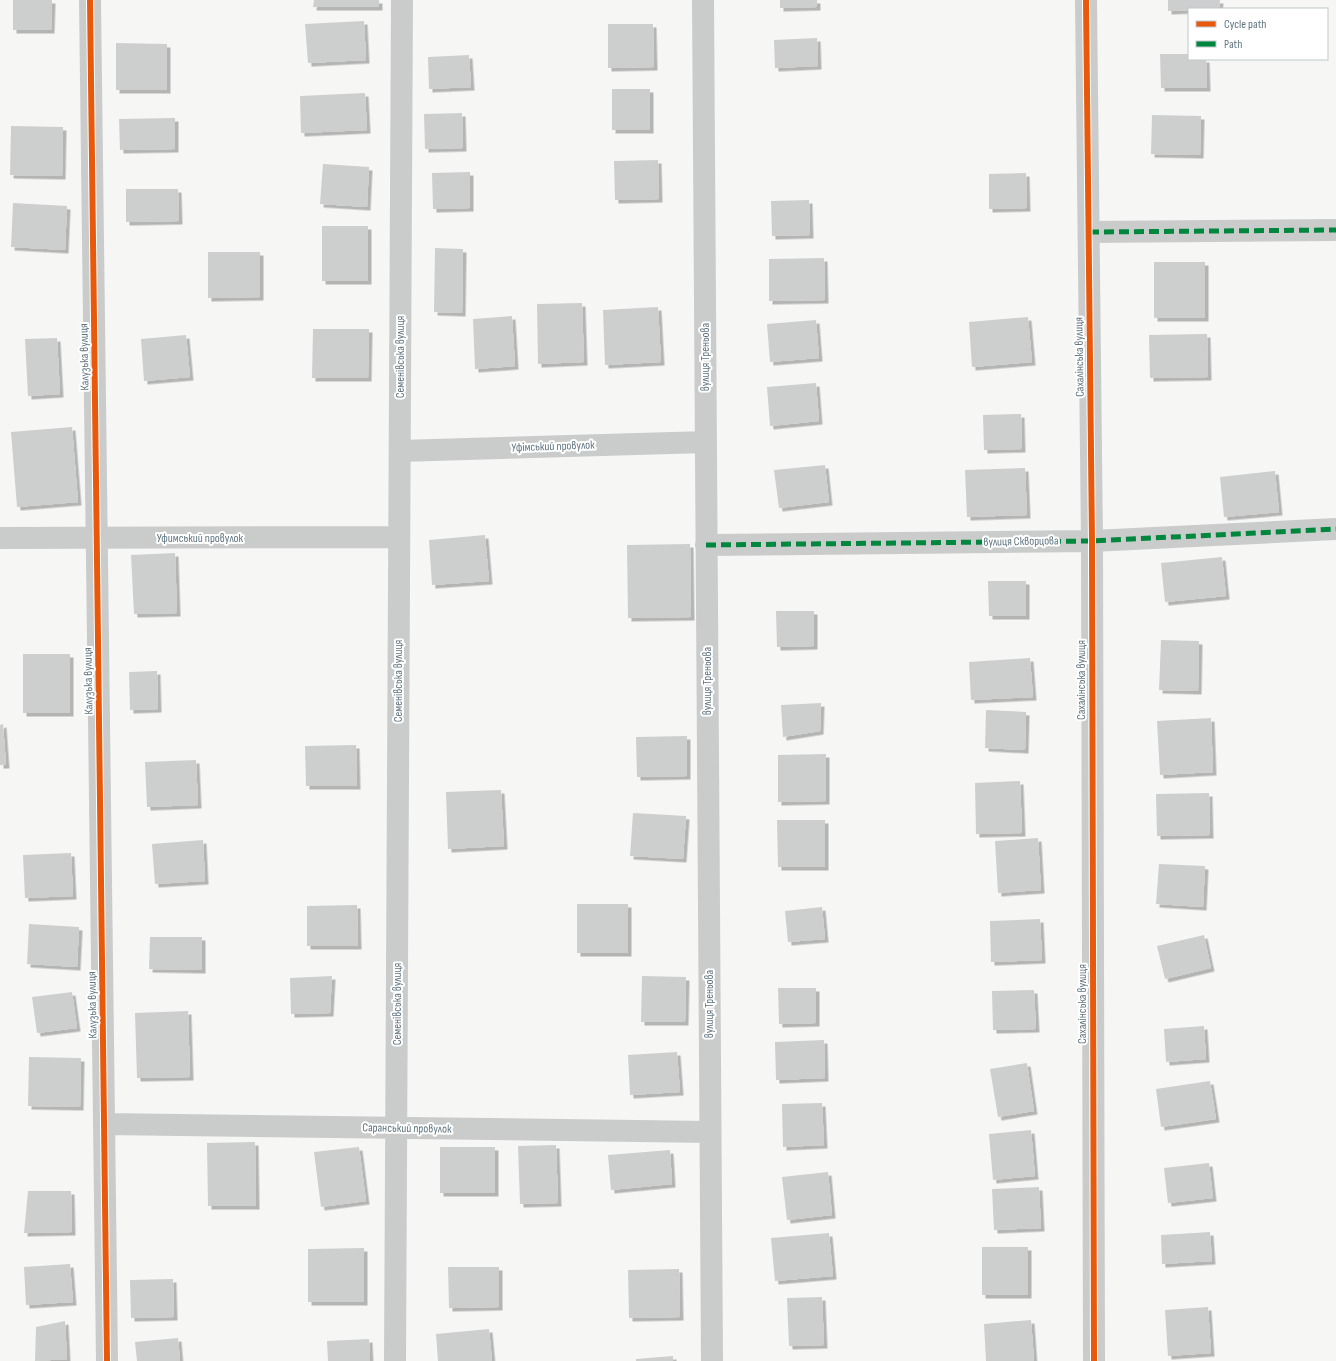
<svg xmlns="http://www.w3.org/2000/svg" width="1336" height="1361" font-family="'Sofia Sans Condensed',sans-serif">
	<style>
		.building { fill: #cdcfcf; filter: url(#shadow) }
		.lines { fill: none; stroke-linecap: round; stroke-linejoin: round }
		.minor { stroke: #cacccc; stroke-width: 22 }
		.quiet { stroke: #00873e; stroke-width: 5; stroke-dasharray: 10 5; stroke-linecap: butt }
		.cycleway-casing { stroke: #fff; stroke-width: 8 }
		.cycleway { stroke: #e8590c; stroke-width: 6 }
		.labels { text-anchor: middle; stroke-width: 4; stroke-linejoin: round; paint-order: stroke }
		.street-label { font-size: 12px; fill: #607580; stroke: #fff }
	</style>
	<defs>
		<filter id="shadow"><feDropShadow dx="3.5" dy="3.5" stdDeviation="0" flood-color="#0004"/></filter>
	</defs>
	<rect width="100%" height="100%" fill="#f6f6f4"/>
	<path class="building" d="M13 0H52L51 30H13Z
		M314 0H379V7H313Z
		M780 0H817V7L780 8Z
		M1168 0H1220L1219 9 1168 11Z
		M364 21 366 60 308 63 305 24Z
		M608 24H653L654 67 608 68Z
		M817 38 818 66 775 68 774 40Z
		M116 43 167 44V90H116Z
		M1160 54H1189V59H1206L1207 88H1161Z
		M469 55 471 87 429 89 428 57Z
		M612 89H650V130H612Z
		M365 93 367 130 301 133 300 96Z
		M462 113 463 148 425 149 424 114Z
		M1152 115 1201 116 1200 155 1151 154Z
		M175 118V149L120 150 119 119Z
		M11 126 63 127 62 176 10 175Z
		M658 160 659 199 615 200 614 161Z
		M323 164 369 167 367 207 320 204Z
		M470 172V208L433 209 432 173Z
		M1026 173 1027 208 989 209V174Z
		M126 189H178L179 221 126 222Z
		M809 200 810 235 772 236 771 201Z
		M13 203 67 206 65 250 11 247Z
		M322 226H368V281H322Z
		M435 248 463 249 462 313 434 312Z
		M208 252H260V297L208 298Z
		M824 258 825 300 769 301V259Z
		M1154 262H1205V318H1154Z
		M582 303 584 362 538 364 537 304Z
		M658 307 661 362 605 365 603 310Z
		M512 316 515 366 475 369 473 319Z
		M1028 317 1032 362 972 367 969 322Z
		M816 320 819 358 770 362 767 324Z
		M313 329H369L368 378H312Z
		M1207 334 1208 377 1150 378 1149 335Z
		M186 335 190 377 144 381 141 339Z
		M57 338 60 394 28 396 25 339Z
		M816 383 819 421 770 426 767 387Z
		M1021 414 1022 449 984 450 983 415Z
		M72 427 78 502 17 507 11 432Z
		M825 465 829 502 779 508 774 470Z
		M1025 468 1027 515 967 517 965 470Z
		M1275 471 1279 512 1224 517 1220 477Z
		M485 535 489 581 432 585 429 540Z
		M690 544 691 617 628 618 627 545Z
		M175 553 177 613 134 614 131 555Z
		M1222 557 1226 596 1165 602 1161 563Z
		M988 581H1026V616H989Z
		M776 611H814V646L777 647Z
		M1161 640 1199 641 1198 691 1159 690Z
		M23 654H70V713H23Z
		M1030 658 1033 697 971 700 969 662Z
		M157 671 158 709 130 710 129 672Z
		M821 703 820 731 783 737 781 705Z
		M986 710 1026 712 1025 750 985 748Z
		M1211 718 1213 772 1160 775 1157 721Z
		M3 724 6 765H0V725Z
		M687 736V776L637 777 636 737Z
		M356 745 357 786H306L305 746Z
		M826 754V801L778 802V755Z
		M196 760 198 805 147 807 145 762Z
		M1020 781 1022 833 976 834 975 783Z
		M501 790 504 846 448 849 446 792Z
		M1209 793 1210 835 1157 836 1156 794Z
		M633 813 686 816 683 859 630 856Z
		M777 820H825V867H778Z
		M1038 838 1041 890 998 893 995 841Z
		M203 840 205 881 155 884 152 844Z
		M71 853 73 896 25 898 23 855Z
		M1159 864 1205 866 1203 907 1156 904Z
		M577 904H628V953H577Z
		M357 905 358 946H307V906Z
		M822 907 825 939 788 942 785 911Z
		M1040 919 1042 960 991 962 990 921Z
		M29 924 79 927 77 967 27 964Z
		M1204 935 1211 968 1165 979 1157 946Z
		M150 937H202V970L149 969Z
		M332 976 330 1013 291 1014 290 978Z
		M642 976 686 977 685 1022H641Z
		M778 988H816V1023L779 1024Z
		M1034 990 1036 1029 993 1030 992 991Z
		M72 992 77 1028 37 1033 32 997Z
		M188 1011 190 1077 137 1078 135 1013Z
		M1204 1026 1206 1059 1166 1062 1164 1029Z
		M824 1040 825 1078 776 1080 775 1042Z
		M677 1052 680 1092 630 1095 628 1055Z
		M29 1057 81 1058 80 1107 28 1106Z
		M1027 1063 1034 1111 998 1117 990 1069Z
		M1210 1081 1216 1119 1161 1127 1156 1089Z
		M822 1103 824 1145 783 1147 782 1104Z
		M1031 1130 1035 1176 993 1180 989 1134Z
		M255 1142 256 1206H208L207 1143Z
		M556 1145 558 1203 520 1204 518 1146Z
		M359 1147 366 1201 321 1207 314 1152Z
		M440 1147H495V1193H440Z
		M670 1150 672 1184 611 1190 608 1155Z
		M1209 1163 1213 1198 1168 1203 1164 1168Z
		M828 1172 832 1215 787 1220 782 1177Z
		M1039 1187 1041 1228 994 1230 992 1189Z
		M28 1191H71L72 1232 24 1233Z
		M1210 1232 1212 1261 1162 1264 1161 1235Z
		M829 1233 833 1276 775 1281 771 1238Z
		M982 1247H1028V1295H982Z
		M364 1248V1302H308V1249Z
		M70 1264 73 1302 26 1305 24 1267Z
		M448 1267H499V1307L449 1308Z
		M679 1269 680 1317 629 1318 628 1270Z
		M173 1279 174 1317 131 1318 130 1280Z
		M822 1297 824 1345 789 1346 787 1298Z
		M1208 1307 1211 1353 1168 1356 1165 1310Z
		M1031 1320 1034 1361H986L984 1324Z
		M65 1321 67 1359 35 1361 36 1327Z
		M489 1329 492 1361H438L436 1334Z
		M178 1338 180 1361H137L135 1342Z
		M369 1339 370 1361H328L327 1341Z
		M673 1356V1361H636V1359Z"/>
	<g class="lines">
		<path class="minor" d="M90 0 107 1361
			M703 0 712 1361
			M1086 0 1092 541 1094 1361
			M1089 232 1336 230
			M400 451 706 442
			M0 538 399 537
			M706 545 1092 541 1336 529
			M104 1124 710 1132
			M395 1361 402 0"/>
		<path class="quiet" d="M1089 232 1336 230
			M706 545 1092 541 1336 529"/>
		<g class="cycleway-casing">
			<path id="cycleway" d="M90 0 107 1361
				M1086 0 1092 541 1094 1361"/>
		</g>
		<use href="#cycleway" class="cycleway"/>
	</g>
	<g class="labels">
		<g class="street-label">
			<text transform="translate(84 357) rotate(-91)" y="4">Калузька вулиця</text>
			<text transform="translate(400 357) rotate(-90)" y="4">Семенівська вулиця</text>
			<text transform="translate(705 357) rotate(-90)" y="4">вулиця Треньова</text>
			<text transform="translate(1079 357) rotate(-91)" y="4">Сахалінська вулиця</text>
			<text transform="translate(553 446) rotate(-2)" y="4">Уфімський провулок</text>
			<text x="200" y="542">Уфимський провулок</text>
			<text transform="translate(1021 541) rotate(-1)" y="4">вулиця Скворцова</text>
			<text transform="translate(1081 680) rotate(-90)" y="4">Сахалінська вулиця</text>
			<text transform="translate(88 681) rotate(-91)" y="4">Калузька вулиця</text>
			<text transform="translate(398 681) rotate(-90)" y="4">Семенівська вулиця</text>
			<text transform="translate(707 681) rotate(-90)" y="4">вулиця Треньова</text>
			<text transform="translate(397 1004) rotate(-90)" y="4">Семенівська вулиця</text>
			<text transform="translate(709 1004) rotate(-90)" y="4">вулиця Треньова</text>
			<text transform="translate(1082 1004) rotate(-90)" y="4">Сахалінська вулиця</text>
			<text transform="translate(92 1005) rotate(-91)" y="4">Калузька вулиця</text>
			<text transform="translate(407 1128) rotate(1)" y="4">Саранський провулок</text>
		</g>
	</g>
	<rect x="1188" y="8" width="140" height="52" fill="#ffffff" stroke="#bfc8cc"/>
	<rect x="1196" y="21" width="20" height="6" fill="#e8590c" stroke="#bfc8cc"/>
	<text x="1224" y="28" font-size="12" fill="#607580">Cycle path</text>
	<rect x="1196" y="41" width="20" height="6" fill="#00873e" stroke="#bfc8cc"/>
	<text x="1224" y="48" font-size="12" fill="#607580">Path</text>
</svg>
